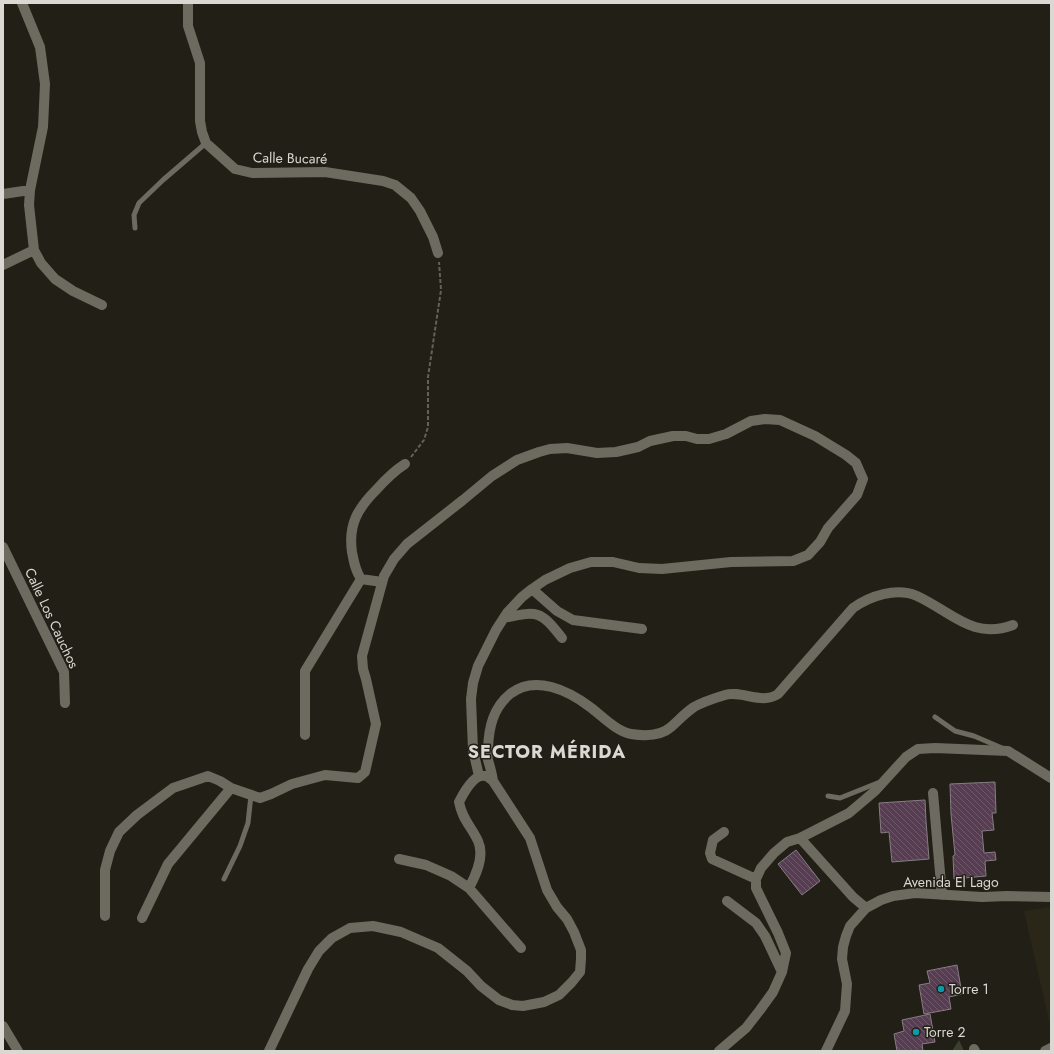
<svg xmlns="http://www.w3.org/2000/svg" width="1054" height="1054" font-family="Jost,sans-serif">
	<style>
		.built { fill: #2b2718 }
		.green { fill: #39402d }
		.building { fill: url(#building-back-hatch); stroke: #877d84 }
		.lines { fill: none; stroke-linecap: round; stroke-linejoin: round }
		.path { stroke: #646159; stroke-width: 2; stroke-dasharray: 4 2; stroke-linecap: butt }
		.service { stroke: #6d6b60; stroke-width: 5 }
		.minor { stroke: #6d6b60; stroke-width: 10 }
		.culture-dot { fill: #0f9aa8; stroke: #221f16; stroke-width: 1.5 }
		.labels { text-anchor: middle; stroke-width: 3; stroke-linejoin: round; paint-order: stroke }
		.street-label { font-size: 14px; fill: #d9d8d2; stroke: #221f16 }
		.poi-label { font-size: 14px; fill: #d9d8d2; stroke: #221f16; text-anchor: start }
		.district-label { font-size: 18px; font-weight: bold; letter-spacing: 1px; fill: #d9d8d2; stroke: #221f16 }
	</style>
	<defs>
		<pattern id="building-back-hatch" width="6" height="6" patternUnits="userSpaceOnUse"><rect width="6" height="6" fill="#563d51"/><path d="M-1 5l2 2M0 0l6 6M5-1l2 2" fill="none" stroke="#6e5869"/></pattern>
	</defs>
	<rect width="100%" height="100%" fill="#221f16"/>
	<path class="built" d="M1051 907V1029L1024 911Z"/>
	<path class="green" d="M959 1040 964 1051H952Z"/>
	<path class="building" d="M995 782 996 813H992L994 830 982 831 984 853 995 852 996 860 985 861 986 876 954 879 953 856 955 855 951 814 950 784Z
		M925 800 926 821 929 859 892 862 889 832 881 833 879 803Z
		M796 850 820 881 802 895 778 864Z
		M957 965 962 994 949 997 951 1009 924 1014 919 985 930 983 927 971Z
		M930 1014 935 1042 922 1044 923 1051H897L894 1034 904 1031 902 1020Z"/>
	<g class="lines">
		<path class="path" d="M411 457 424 440 428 427V377L441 290 439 262"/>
		<path class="service" d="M135 228 134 215 139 203 163 180 206 143
			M935 717 955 731 974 736 1002 748
			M828 796 840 798 880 782
			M224 879 240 846 248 823 251 795"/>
		<path class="minor" d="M22 3 40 47 45 84 43 127 30 190 29 205 34 250 41 263 55 279 73 291 102 305
			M188 3V26L200 63V121L202 132 206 143 235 169 252 173 325 172 383 181 395 185 411 198 420 211 433 237 438 253
			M3 194 30 190
			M3 265 34 250
			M3 547 64 672 65 703
			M382 582 361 579C355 570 354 562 352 552 348 524 358 508 377 489 386 479 394 471 405 464
			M532 589 557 611 573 620 642 629
			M504 618C538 611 540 610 562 638
			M305 735V671L361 579
			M493 781C492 773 490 767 488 760 487 756 488 752 488 748 489 727 493 708 510 694 535 674 569 691 590 707 601 715 617 732 631 734 644 736 661 736 671 727 679 720 685 713 694 707 703 702 715 698 725 695 741 690 762 705 778 694L853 608C870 596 896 587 917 596 952 612 972 640 1013 625
			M933 793 942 895
			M724 832 713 840 710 853 712 859 756 879
			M800 838 853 897 866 908
			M469 888 521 948
			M727 901 756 923 765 936 782 972
			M105 916V870L110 851 119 832 137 815 173 788 208 776 220 781 231 788
			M142 918 168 864 231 788 260 798 271 794 292 784 325 775 358 778 365 772 376 724 366 679 363 669 362 656 384 576 394 559 407 544 463 500 492 476 517 460 539 452 550 449 567 448 597 453 616 452 638 447 650 441 673 436H686L697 439H709L726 434 751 421 765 419 780 420 815 436 846 455 856 463 863 479 857 495 828 528 820 542 808 555 793 561 731 562 662 569 639 568 613 562H591L570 568 545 580 532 589 522 597 507 613 496 630 478 666 473 683 471 699 473 750 479 776
			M3 1026 18 1051
			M974 1049 975 1051
			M269 1051 308 969 319 951 332 938 350 928 373 926 401 932 438 948 467 971 481 986 499 1000 512 1005 523 1006 544 1002 559 995 572 982 580 972 581 959V950L574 932 567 919 557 907 547 890 530 838 493 781C491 779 487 776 485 776 474 773 463 794 459 802 462 819 471 826 478 841 485 856 476 875 469 888L451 876 426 865 399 859
			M719 1051 746 1028 760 1010 773 992 782 972 786 953 778 933 756 888V879L761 868 774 853 787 842 800 838 849 813 875 791 906 757 918 749 935 748 1008 751 1051 778
			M826 1051 845 1011 847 984 842 959 843 947 846 936 850 926 866 908 881 900 893 896 915 893 982 897 1007 896 1051 897
			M1045 1051 1051 1048"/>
	</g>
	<g class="culture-dot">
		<circle cx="941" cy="989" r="4"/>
		<circle cx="916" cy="1032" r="4"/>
	</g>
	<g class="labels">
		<g class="street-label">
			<text transform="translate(290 158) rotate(1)" y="5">Calle Bucaré</text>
			<text transform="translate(52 618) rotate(65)" y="5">Calle Los Cauchos</text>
			<text x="951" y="887">Avenida El Lago</text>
		</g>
		<g class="poi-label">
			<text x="949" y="994">Torre 1</text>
			<text x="924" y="1037">Torre 2</text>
		</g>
		<g class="district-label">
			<text x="547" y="758">SECTOR MÉRIDA</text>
		</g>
	</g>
	<rect width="1054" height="1054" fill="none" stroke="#d9d8d2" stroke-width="8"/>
</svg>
